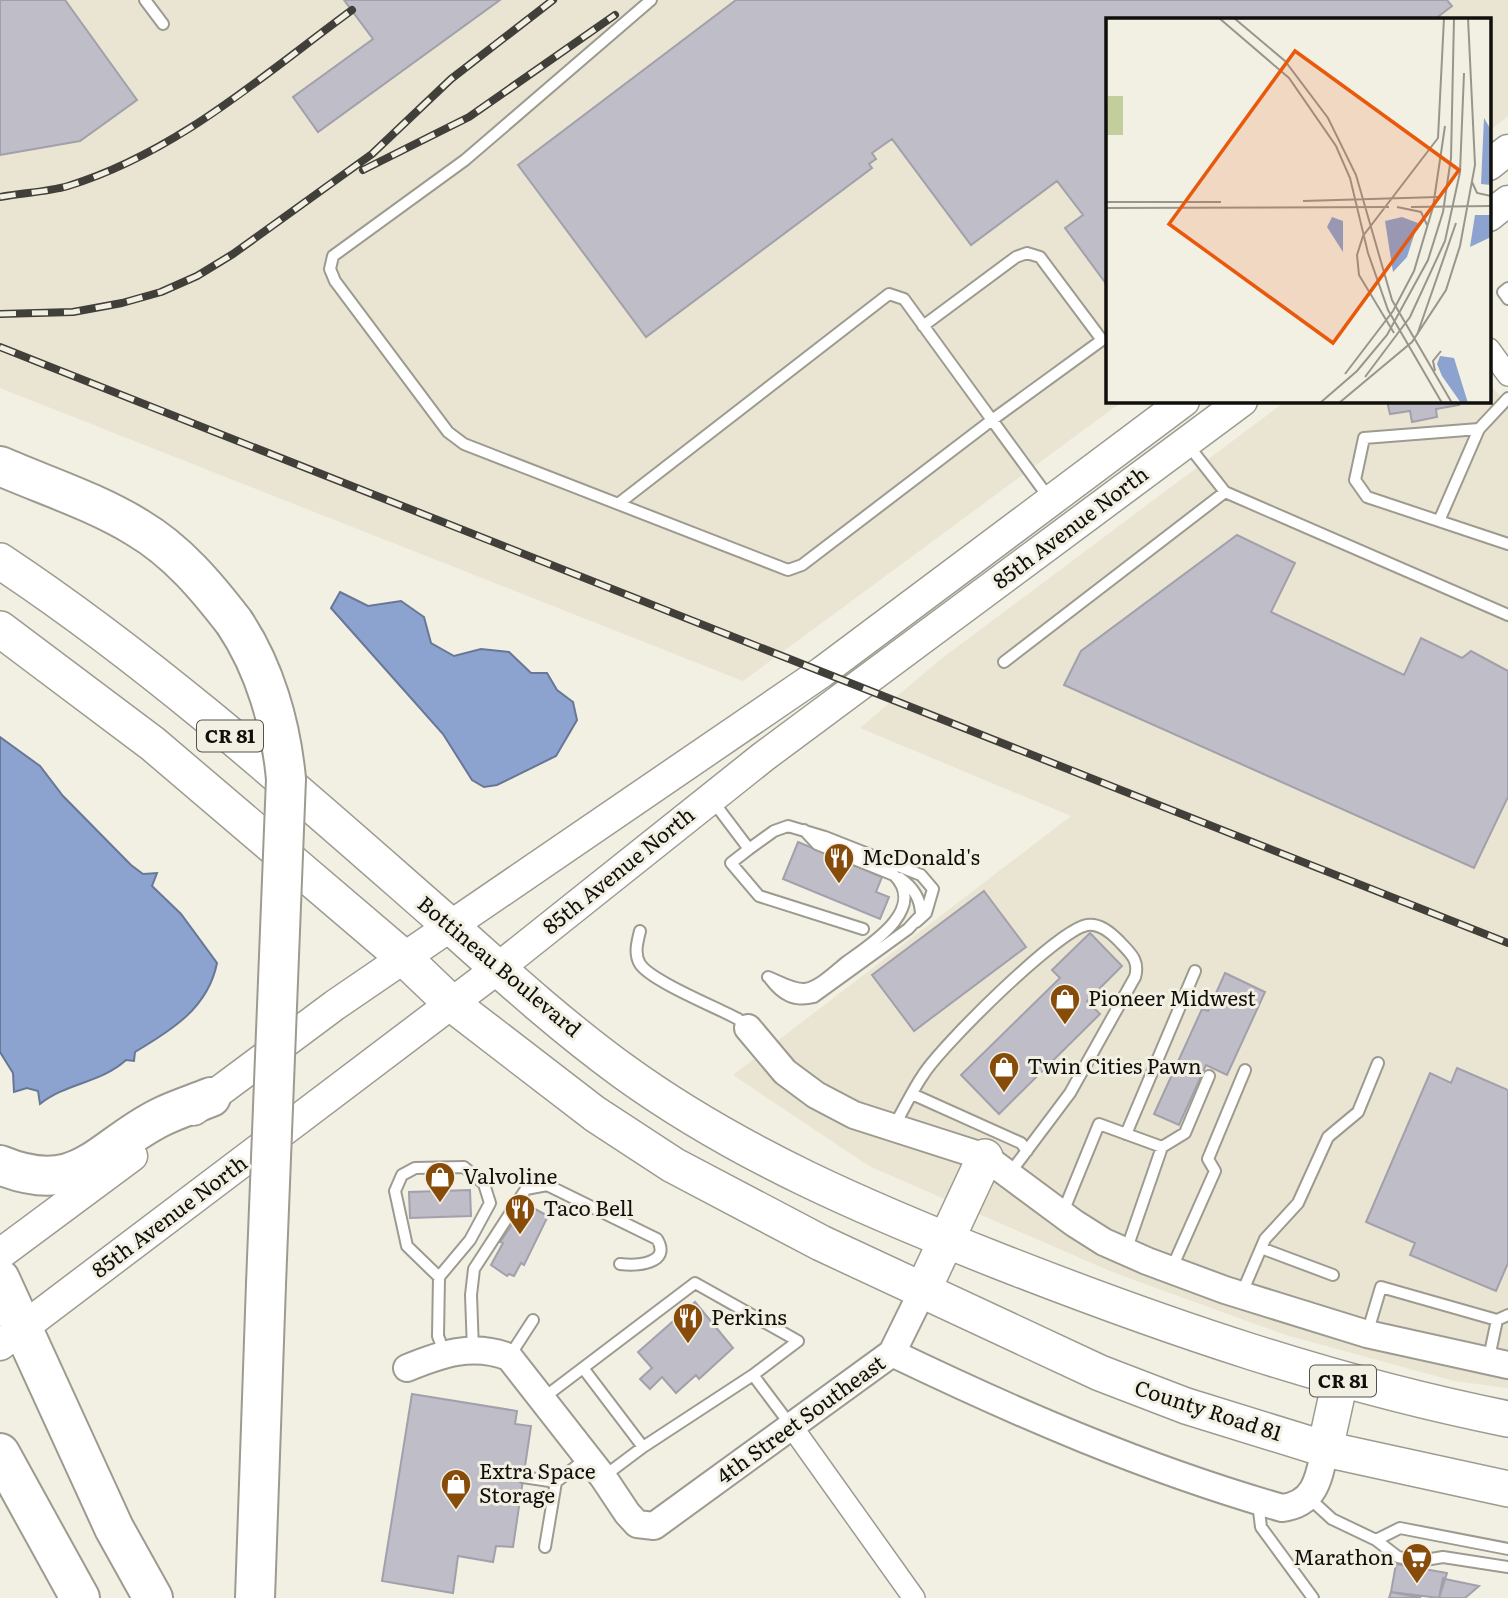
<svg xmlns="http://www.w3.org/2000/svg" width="1508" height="1598" font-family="Literata,serif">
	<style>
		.built { fill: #eae5d2 }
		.water { fill: #8ca3d0; stroke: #677795; stroke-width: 2 }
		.building { fill: #bebdc8; stroke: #a1a0ab; stroke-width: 2 }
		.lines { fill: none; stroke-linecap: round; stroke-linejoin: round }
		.service-casing { stroke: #9d9b90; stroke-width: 14 }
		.minor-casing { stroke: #9d9b90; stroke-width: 24 }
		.tertiary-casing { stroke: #9d9b90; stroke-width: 30 }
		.secondary-casing { stroke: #9d9b90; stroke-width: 33 }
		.trunk-casing { stroke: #9d9b90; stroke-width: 38 }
		.motorway-casing { stroke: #9d9b90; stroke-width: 42 }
		.service { stroke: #fff; stroke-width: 10 }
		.minor { stroke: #fff; stroke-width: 21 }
		.tertiary { stroke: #fff; stroke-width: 26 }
		.secondary { stroke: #fff; stroke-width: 30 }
		.trunk { stroke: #fff; stroke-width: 35 }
		.motorway { stroke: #fff; stroke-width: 38 }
		.rail-casing { stroke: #403f39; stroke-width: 8 }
		.rail { stroke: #f2efe3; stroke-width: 5; stroke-dasharray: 16; stroke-linecap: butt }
		.motorway-bridge-casing { stroke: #9d9b90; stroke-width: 42; stroke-linecap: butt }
		.motorway-bridge { stroke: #fff; stroke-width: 38 }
		.labels { text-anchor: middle; stroke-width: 6; stroke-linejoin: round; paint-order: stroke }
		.shield { fill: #f2efe3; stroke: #54524c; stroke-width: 2 }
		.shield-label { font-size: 19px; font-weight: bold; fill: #100f0b }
		.street-label { font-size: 21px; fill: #100f0b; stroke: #f2efe3 }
		.poi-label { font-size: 21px; fill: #100f0b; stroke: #f2efe3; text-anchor: start }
		.inset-road { fill: none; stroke: #98958d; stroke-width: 2 }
		.view { fill: #e8590c; fill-opacity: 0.15; stroke: #e8590c; stroke-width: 3.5 }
		.inset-edge { fill: none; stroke: #100f0b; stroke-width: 3.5 }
	</style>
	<rect width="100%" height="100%" fill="#f2efe3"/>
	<path class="built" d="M0 0H1508V116L1489 131V19H1107V401H1123L743 681 0 388Z
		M1489 384 1508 404V1388L1454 1381 1286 1335 1112 1272 869 1166 733 1075 1071 816 860 728 941 659 1286 401H1489Z"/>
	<path class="water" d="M340 592 368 606 401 601 424 617 431 643 454 656 481 649 509 652 531 673H547L557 690 573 702 577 720 556 756 497 785 484 787 472 780 443 734 331 608Z
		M0 737 40 766 63 796 131 865 143 874 157 873 152 886 181 914 217 963C208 1008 172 1030 135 1052L134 1061 126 1060C101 1083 66 1083 40 1104L38 1091 27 1088 14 1092 13 1073 0 1052Z"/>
	<path class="building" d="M0 0H65L137 100 80 141 0 155Z
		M344 0H500L318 132 293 97 373 39Z
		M736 0H1447L1452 6 1435 19H1107V285L1065 228 1083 215 1057 181 971 245 892 139 872 153 876 159 869 164 872 168 646 337 518 165Z
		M1387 401H1458L1459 405 1436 409 1437 417 1412 422 1410 411 1390 414Z
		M1237 535 1295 563 1271 612 1404 675 1421 638 1462 658 1471 651 1508 671V797L1474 868 1064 685 1081 651Z
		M798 842 882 877 876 892 889 897 880 919 783 879Z
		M984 891 1026 947 914 1031 872 975Z
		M1090 933 1122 966 1087 1001 1100 1014 999 1114 961 1075 1060 978 1052 970Z
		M1225 973 1265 992 1227 1075 1206 1065 1179 1125 1154 1114 1202 1009 1208 1011Z
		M1457 1068 1508 1090V1263L1496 1291 1410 1255 1415 1243 1366 1222 1430 1073 1451 1083Z
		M470 1190 471 1216 410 1218 409 1192Z
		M522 1202 548 1216 524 1265 521 1263 514 1276 509 1274 507 1276 491 1265 503 1243 500 1242 520 1213 517 1211Z
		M695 1302 733 1348 699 1379 696 1375 676 1393 662 1377 650 1389 640 1379 652 1368 638 1352Z
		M412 1394 517 1411 515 1424 531 1426 513 1547 496 1546 493 1562 458 1556 453 1593 382 1581Z
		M1396 1564 1447 1573 1439 1598 1391 1592Z
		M1443 1578 1445 1579 1479 1586 1465 1598H1439Z
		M1391 1592 1421 1598H1389Z"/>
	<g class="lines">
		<g class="service-casing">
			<path id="service" d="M145 0 163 24
				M651 0 465 160 333 256 330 269 335 281 448 432 464 444 788 570 802 565 992 420 1049 498
				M1508 288 1503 292 1508 299
				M1508 398 1479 429 1364 438 1355 480 1367 497 1508 544
				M1188 445 1225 492 1508 615
				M618 504 889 294 904 299 992 420 1102 340 1040 257 1027 253 1016 257 923 326
				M1439 521 1479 429
				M1004 662 1225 492
				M712 800 749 849 731 863 759 896 863 929
				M749 849 774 831 788 826 825 837 921 875 933 889 926 913 916 922
				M640 931C637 943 634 954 640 964 651 981 718 1008 738 1019L748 1028
				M768 977C779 981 793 990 805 989 819 987 835 971 846 962 870 945 928 909 894 875L817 844 804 830
				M770 979C782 995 794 1002 814 997L908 929 921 915C921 899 913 887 900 878
				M912 1094 1021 1143 1027 1151
				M894 1126C904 1109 912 1091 923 1075 941 1046 1058 930 1087 925 1100 923 1111 933 1119 941 1130 953 1140 960 1135 977L1070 1093 1010 1173
				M1126 1134 1195 971
				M1162 1147 1185 1133 1209 1076
				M1063 1212 1099 1124 1162 1147 1126 1251
				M1261 1248 1333 1275
				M1171 1270 1215 1171 1208 1159 1245 1070
				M439 1277 407 1246 395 1191 402 1175 415 1168 464 1167 484 1184 490 1203 470 1240 439 1277 438 1336 444 1352
				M1241 1295 1265 1239 1298 1203 1328 1137 1358 1112 1378 1063
				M1367 1334 1381 1287 1497 1320 1508 1315
				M473 1350 471 1295 474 1269 526 1189 547 1185 657 1239C672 1264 636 1266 620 1264
				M509 1357 533 1320
				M1488 1362 1497 1320
				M583 1368 643 1447
				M542 1399 695 1283 798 1341 753 1375
				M523 1477 556 1482
				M603 1477 643 1447 753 1375 792 1427
				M1309 1498 1332 1519 1376 1540 1400 1528 1508 1549
				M1258 1503 1261 1527 1313 1598
				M1376 1540 1398 1557 1419 1561 1443 1557 1508 1567
				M545 1547 556 1482 587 1458"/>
		</g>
		<g class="minor-casing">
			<path id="minor" d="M1489 349 1508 375
				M792 1427 914 1598"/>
		</g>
		<g class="tertiary-casing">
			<path id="tertiary" d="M748 1028 785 1072 816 1095 854 1115 985 1157 1074 1223 1104 1242 1147 1261 1225 1290 1367 1334 1508 1365
				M892 1353C1019 1414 1146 1469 1282 1508 1316 1504 1319 1477 1325 1449
				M407 1368C441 1354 472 1343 509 1357L603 1477 627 1513 637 1524 654 1526 892 1353 922 1292"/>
		</g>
		<g class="secondary-casing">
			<path id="secondary" d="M1489 165 1508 150
				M1489 216 1508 201
				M194 1110 335 1005 822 672 1184 401
				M0 1254 132 1156
				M0 1345 497 969 763 757 1242 401"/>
		</g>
		<g class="trunk-casing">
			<path id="trunk" d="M0 561C160 667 303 797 447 923 504 974 561 1026 623 1071 739 1155 869 1210 1001 1262 1167 1327 1333 1384 1508 1419
				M0 629 153 744 404 958 452 1004 595 1114 673 1165 821 1243 1100 1373 1186 1406 1325 1449 1508 1489
				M922 1292 985 1157
				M1325 1449 1340 1381"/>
		</g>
		<g class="motorway-casing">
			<path id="motorway" d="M0 466C46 486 96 502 138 528 177 551 207 587 234 622
				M0 1165C80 1198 98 1148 161 1117 177 1109 194 1104 211 1097
				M0 1279 114 1528 153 1598
				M0 1453 80 1598
				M255 1598 266 1284"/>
		</g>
		<use href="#service" class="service"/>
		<use href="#minor" class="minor"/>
		<use href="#tertiary" class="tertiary"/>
		<use href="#secondary" class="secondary"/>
		<use href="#trunk" class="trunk"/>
		<use href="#motorway" class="motorway"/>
		<g class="rail-casing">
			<path id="rail" d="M363 170 469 117 615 15
				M0 197C22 193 47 192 68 186 176 153 262 76 352 10
				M0 314 73 312 122 303 161 292 197 276 233 254 372 154 451 79 553 0
				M0 347 1508 943"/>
		</g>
		<use href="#rail" class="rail"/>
		<g class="motorway-bridge-casing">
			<path id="motorway-bridge" d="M234 622C265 668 281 725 286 779L266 1284"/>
		</g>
		<use href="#motorway-bridge" class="motorway-bridge"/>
	</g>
	<defs>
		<g id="restaurant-pin" transform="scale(1.575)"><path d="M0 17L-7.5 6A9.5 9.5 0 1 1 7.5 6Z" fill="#884c0a" stroke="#f2efe3"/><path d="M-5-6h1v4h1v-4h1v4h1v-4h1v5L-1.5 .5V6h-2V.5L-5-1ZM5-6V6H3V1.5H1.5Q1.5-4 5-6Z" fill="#fff"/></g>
		<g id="shop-pin" transform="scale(1.575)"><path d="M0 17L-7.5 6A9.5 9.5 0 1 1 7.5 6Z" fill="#884c0a" stroke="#f2efe3"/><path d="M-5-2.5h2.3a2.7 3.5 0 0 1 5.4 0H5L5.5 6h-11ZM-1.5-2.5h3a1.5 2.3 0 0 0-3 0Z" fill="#fff"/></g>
		<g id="supermarket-pin" transform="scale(1.575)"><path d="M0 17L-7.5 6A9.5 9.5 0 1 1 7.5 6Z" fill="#884c0a" stroke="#f2efe3"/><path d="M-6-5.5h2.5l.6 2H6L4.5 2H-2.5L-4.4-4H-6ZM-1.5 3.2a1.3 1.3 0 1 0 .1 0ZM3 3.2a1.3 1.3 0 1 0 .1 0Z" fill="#fff"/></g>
	</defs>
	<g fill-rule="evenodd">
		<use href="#restaurant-pin" x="839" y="858"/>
		<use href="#shop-pin" x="1065" y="999"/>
		<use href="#shop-pin" x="1004" y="1067"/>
		<use href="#shop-pin" x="440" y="1177"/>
		<use href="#restaurant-pin" x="520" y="1209"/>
		<use href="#restaurant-pin" x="688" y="1318"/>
		<use href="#shop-pin" x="456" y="1484"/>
		<use href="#supermarket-pin" x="1417" y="1558"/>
	</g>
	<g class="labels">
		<g class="shield">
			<rect x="197" y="720.5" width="66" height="31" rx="5"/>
			<rect x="1310" y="1365.5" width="66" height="31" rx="5"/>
		</g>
		<g class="shield-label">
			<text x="230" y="743">CR 81</text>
			<text x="1343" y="1388">CR 81</text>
		</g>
		<g class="street-label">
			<text transform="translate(1071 528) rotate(-37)" y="7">85th Avenue North</text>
			<text transform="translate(619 871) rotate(-39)" y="7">85th Avenue North</text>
			<text transform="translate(499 967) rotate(40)" y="7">Bottineau Boulevard</text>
			<text transform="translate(170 1217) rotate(-37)" y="7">85th Avenue North</text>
			<text transform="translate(1208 1411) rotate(18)" y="7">County Road 81</text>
			<text transform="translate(801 1420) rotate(-36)" y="7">4th Street Southeast</text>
		</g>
		<g class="poi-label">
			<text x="862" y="865">McDonald's</text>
			<text x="1088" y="1006">Pioneer Midwest</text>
			<text x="1027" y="1074">Twin Cities Pawn</text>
			<text x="463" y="1184">Valvoline</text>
			<text x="543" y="1216">Taco Bell</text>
			<text x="711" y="1325">Perkins</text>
			<text x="479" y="1479">Extra Space<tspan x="479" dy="24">Storage</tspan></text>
			<text x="1394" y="1565" text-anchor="end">Marathon</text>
		</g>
	</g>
	<g transform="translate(1106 18)">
		<rect width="385" height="385" fill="#f2efe3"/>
		<path d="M2 78H17V117H1Z" fill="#c2cf9c"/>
		<path d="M378 100 385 112V167L375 166ZM369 197H385V219L364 229ZM226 199 237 203V234L221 209ZM296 199 312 205 301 239 287 254 279 203ZM334 338 348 340 362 385H355L336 358 331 346Z" fill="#8ca3d0"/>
		<path class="inset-road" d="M113 0 183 60 230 128 244 160 262 235 282 292 336 385M128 0 179 43 222 100 250 157 286 282 346 385M366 164 371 175 385 178M197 183 332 179M0 184H115M291 189 315 194 321 207M305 189 385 188M0 190 283 189M288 315 253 257 251 237 257 218 332 120 338 0M311 317 350 205M329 353 327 343 335 333M239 356 287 293 308 253 327 189 339 108M259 359 304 299 339 223 354 154 358 55M214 385 251 353 281 317 322 242 337 194 345 140 348 0M233 385 306 324 340 272 354 228 369 147 362 0"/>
		<path class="view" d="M189 33 353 152 227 325 63 206Z"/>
		<rect width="385" height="385" class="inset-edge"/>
	</g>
</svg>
